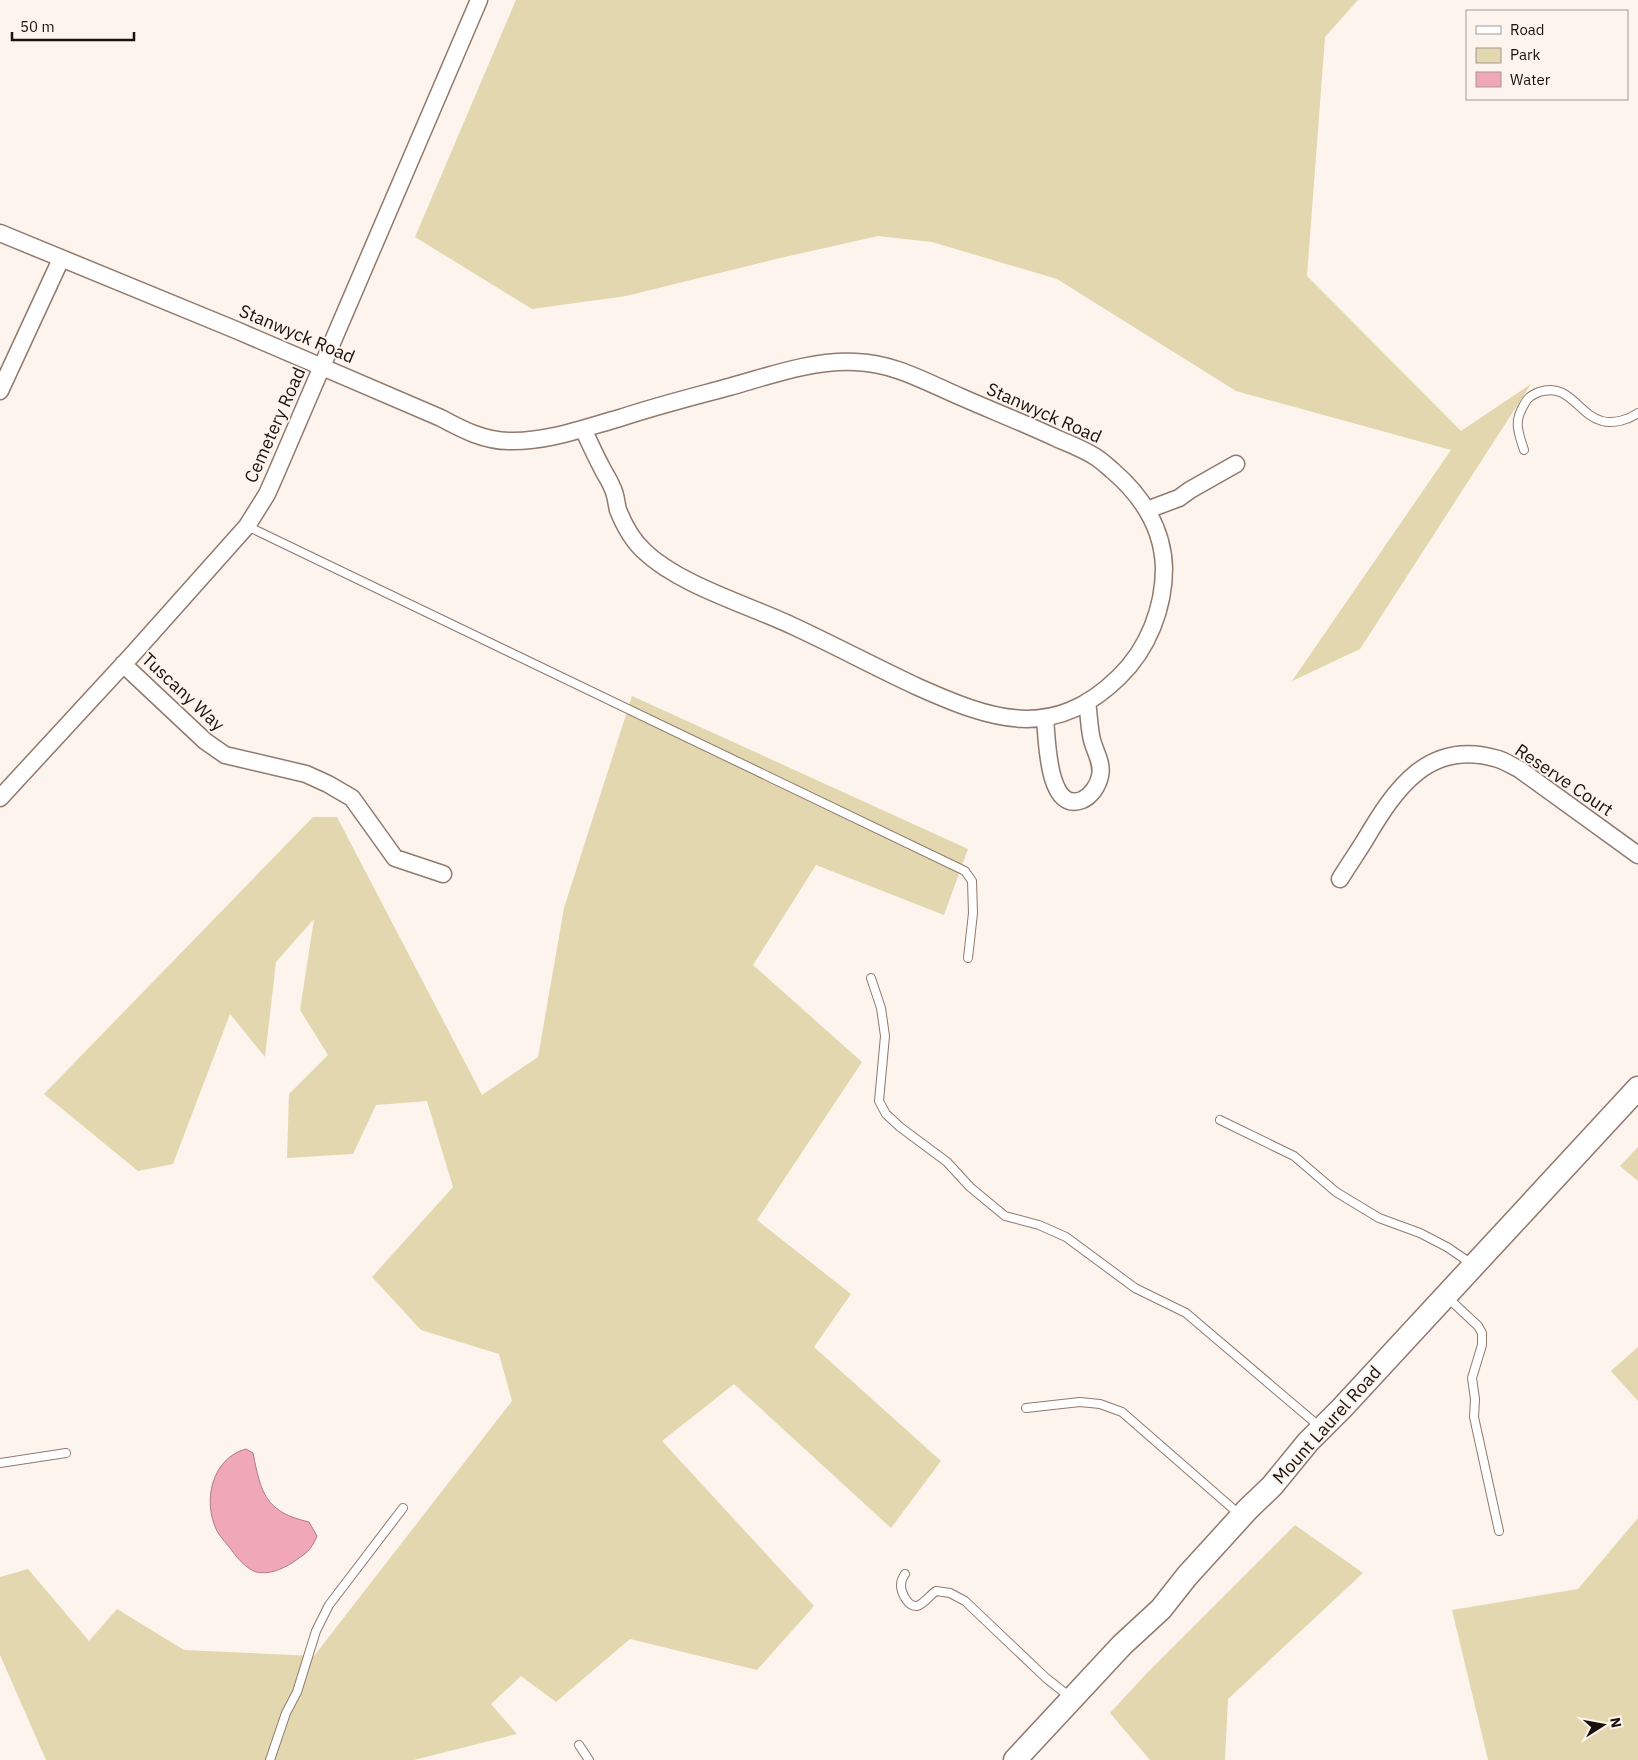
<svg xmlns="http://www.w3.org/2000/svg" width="1638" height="1760" font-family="'IBM Plex Sans',sans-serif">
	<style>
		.green { fill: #e2d7ae }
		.water { fill: #f0a8b8; stroke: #b07b84 }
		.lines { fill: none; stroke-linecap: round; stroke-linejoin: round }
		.service-casing { stroke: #90796d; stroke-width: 10 }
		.minor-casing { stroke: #90796d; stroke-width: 19 }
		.secondary-casing { stroke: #90796d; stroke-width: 25 }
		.service { stroke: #fff; stroke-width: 8 }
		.minor { stroke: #fff; stroke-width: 16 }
		.secondary { stroke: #fff; stroke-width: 22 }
		.labels { text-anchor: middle; stroke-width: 4; stroke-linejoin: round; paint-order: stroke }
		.street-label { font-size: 18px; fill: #19110c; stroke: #fef4ee }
	</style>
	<rect width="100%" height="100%" fill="#fef4ee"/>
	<path class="green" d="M516 0H1358L1325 37 1307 276 1461 431 1531 384 1360 649 1292 681 1451 450 1236 391 1057 279 932 242 878 236 776 259 626 296 532 309 415 237Z
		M632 696 968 849 944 915 816 865 753 965 862 1062 757 1220 851 1294 814 1347 941 1461 891 1528 734 1384 662 1441 814 1606 757 1670 630 1639 556 1702 521 1676 491 1704 517 1734 414 1760H46L0 1655V1577L28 1569 89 1641 117 1609 184 1650 314 1656 512 1401 499 1354 421 1330 372 1277 453 1187 427 1101 376 1105 353 1154 287 1158 289 1094 328 1055 300 1010 314 919 276 962 265 1057 230 1014 173 1164 138 1171 44 1094 313 817H337L482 1095 538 1057 564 908Z
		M1638 1147V1181L1620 1166Z
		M1638 1347V1401L1611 1371Z
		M1638 1518V1760H1488L1452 1610 1578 1589Z
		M1295 1525 1363 1573 1228 1699 1225 1760H1150L1110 1713 1147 1673Z"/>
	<path class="water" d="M246 1449 253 1453C261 1493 265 1512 309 1522L317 1536C311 1551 305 1554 292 1563 282 1569 269 1575 256 1572 247 1569 238 1559 233 1552 228 1545 221 1538 217 1531 202 1501 212 1458 246 1449Z"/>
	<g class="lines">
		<g class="service-casing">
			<path id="service" d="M1524 450C1518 431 1513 422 1525 403 1527 398 1534 394 1539 392 1570 382 1577 414 1602 421 1614 424 1628 420 1638 413
				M247 526 965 871 972 881 973 913 968 958
				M871 978 881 1008 885 1036 879 1101 886 1114 900 1127 947 1162 970 1187 1005 1216 1039 1225 1066 1237 1135 1288 1186 1313 1320 1427
				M1220 1120 1294 1156 1336 1192 1379 1218 1420 1233 1447 1247 1472 1264
				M1447 1297 1478 1326 1482 1333V1345L1472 1378 1475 1399 1474 1417 1499 1531
				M1026 1408 1080 1402 1100 1404 1122 1412 1239 1514
				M0 1463 66 1453
				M905 1574C903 1577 901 1581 901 1585 901 1593 908 1607 917 1606 924 1604 930 1595 936 1591L950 1593 965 1601 1046 1678 1070 1697
				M579 1745 589 1760
				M270 1760 286 1713 297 1692 316 1631 329 1605 403 1508"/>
		</g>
		<g class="minor-casing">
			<path id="minor" d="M0 233 236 330 441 418C463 430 485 441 509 441 547 442 584 428 620 418 656 406 692 397 729 387 769 376 812 360 855 362 894 363 926 382 961 397 993 411 1026 424 1058 439 1070 444 1083 449 1094 456 1101 460 1107 466 1113 471 1142 496 1163 529 1164 568 1164 608 1148 649 1119 677 1053 742 992 720 918 687 877 668 836 646 795 627 749 605 679 585 644 551 632 540 624 525 618 510 616 502 616 494 612 487 609 479 604 473 601 466 594 453 589 441 583 429
				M0 391 61 259
				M1147 510 1179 498 1190 490 1236 464
				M123 664 205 741 225 755 306 774 328 784 352 798 395 858 443 874
				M1045 718C1047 737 1047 814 1082 800 1091 796 1098 786 1100 776 1103 763 1095 752 1092 740 1089 728 1089 714 1087 702
				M0 798 132 655 247 526 267 494 275 476 479 0
				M1340 879C1348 866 1357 853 1365 840 1395 789 1429 738 1498 759 1505 761 1512 766 1519 769L1638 855"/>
		</g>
		<g class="secondary-casing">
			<path id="secondary" d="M1015 1760 1122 1645 1161 1609 1187 1576 1248 1509 1272 1486 1308 1442 1342 1408 1638 1088"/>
		</g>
		<use href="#service" class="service"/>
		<use href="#minor" class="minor"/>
		<use href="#secondary" class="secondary"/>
	</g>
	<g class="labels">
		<g class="street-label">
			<text transform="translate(297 334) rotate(23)" y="6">Stanwyck Road</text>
			<text transform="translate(1044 413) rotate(24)" y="6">Stanwyck Road</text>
			<text transform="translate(275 425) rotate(-66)" y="6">Cemetery Road</text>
			<text transform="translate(183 692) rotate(43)" y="6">Tuscany Way</text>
			<text transform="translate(1564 780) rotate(34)" y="6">Reserve Court</text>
			<text transform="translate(1327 1425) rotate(-48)" y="6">Mount Laurel Road</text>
		</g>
	</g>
	<rect x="1466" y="10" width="162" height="90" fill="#fef4ee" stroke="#a29994"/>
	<rect x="1476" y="26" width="25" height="8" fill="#ffffff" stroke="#a29994"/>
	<text x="1510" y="35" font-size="15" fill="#19110c">Road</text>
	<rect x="1476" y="48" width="25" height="15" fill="#e2d7ae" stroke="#a29994"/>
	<text x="1510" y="60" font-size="15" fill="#19110c">Park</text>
	<rect x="1476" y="72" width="25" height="15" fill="#f0a8b8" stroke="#a29994"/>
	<text x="1510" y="85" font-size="15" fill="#19110c">Water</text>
	<g transform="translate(1603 1725) rotate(79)" stroke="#fef4ee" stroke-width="4" paint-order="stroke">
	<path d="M0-4L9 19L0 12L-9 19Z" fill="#19110c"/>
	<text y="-8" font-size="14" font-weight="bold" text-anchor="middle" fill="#19110c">N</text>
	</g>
	<path d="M12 32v8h122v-8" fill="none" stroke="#19110c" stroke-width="2.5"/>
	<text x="20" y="32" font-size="15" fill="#19110c" stroke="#fef4ee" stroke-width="4" paint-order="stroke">50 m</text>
</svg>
